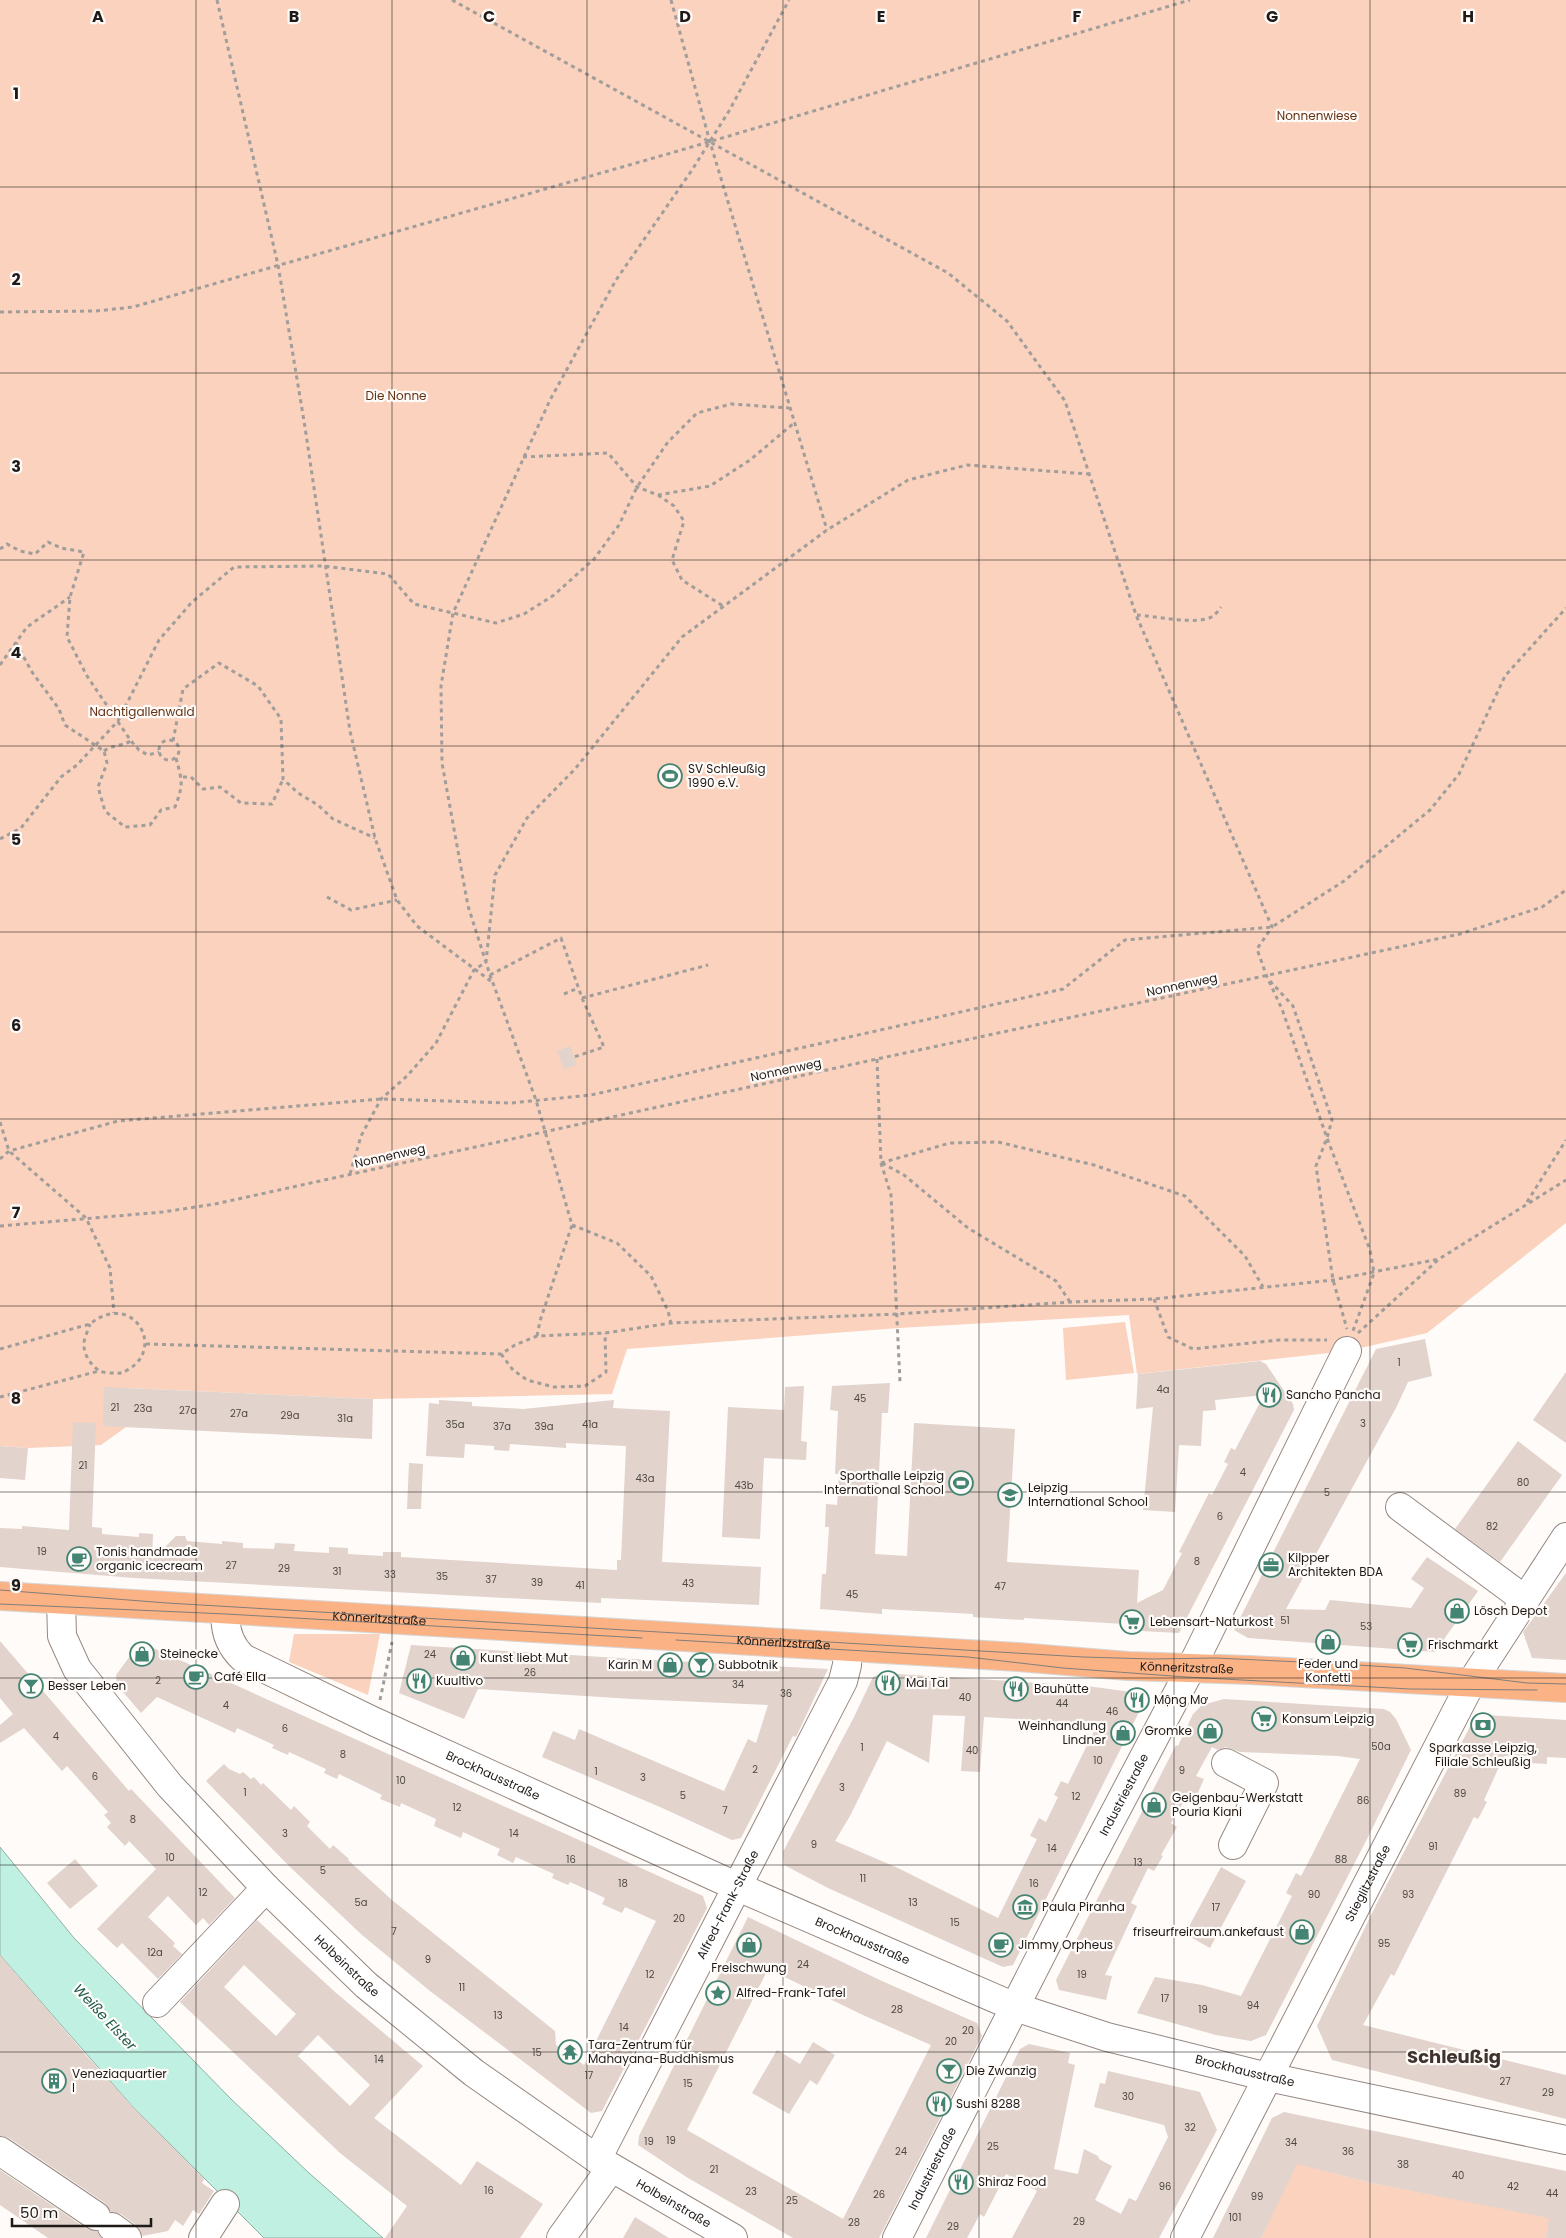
<svg xmlns="http://www.w3.org/2000/svg" width="1566" height="2238" font-family="Poppins,sans-serif">
	<style>
		.green { fill: #fad2bd }
		.water { fill: #c0f0e1; stroke: #90b0a4 }
		.building { fill: #e2d3cc; fill-rule: evenodd }
		.lines { fill: none; stroke-linecap: round; stroke-linejoin: round }
		.minor-casing { stroke: #968881; stroke-width: 30 }
		.major-casing { stroke: #d7d6d5; stroke-width: 30 }
		.path { stroke: #a19d9b; stroke-width: 3; stroke-dasharray: 4 4; stroke-linecap: butt }
		.minor { stroke: #fff; stroke-width: 28 }
		.major { stroke: #fbb386; stroke-width: 28 }
		.tram { stroke: #827e7b; stroke-width: 1 }
		.grid { fill: none; stroke: #1f1a17; stroke-width: 1; stroke-opacity: 0.55 }
		.labels { text-anchor: middle; stroke-width: 4.5; stroke-linejoin: round; paint-order: stroke }
		.number-label { font-size: 10px; fill: #504844 }
		.park-label { font-size: 12px; fill: #633113; stroke: #fefbf9 }
		.poi-label { font-size: 12px; fill: #1f1a17; stroke: #fefbf9; text-anchor: start }
		.street-label { font-size: 12px; fill: #1f1a17; stroke: #fefbf9 }
		.water-label { font-size: 14px; font-style: italic; fill: #1e5a4c; stroke: #fefbf9 }
		.district-label { font-size: 18px; font-weight: bold; fill: #3e332d; stroke: #fefbf9 }
		.grid-label { font-size: 16px; text-anchor: middle; font-weight: bold; fill: #1f1a17; stroke: #fefbf9; stroke-width: 4.5; stroke-linejoin: round; paint-order: stroke }
	</style>
	<rect width="100%" height="100%" fill="#fefbf9"/>
	<path class="green" d="M0 0H1566V1223L1427 1333 1347 1351 1137 1374 1129 1315 899 1328 627 1349 612 1394 373 1399 127 1388 126 1427 101 1445 28 1448 0 1446Z
		M1125 1322 1134 1373 1066 1380 1063 1328Z
		M294 1634H380L368 1695 289 1662Z
		M1295 2163 1371 2183 1550 2217 1546 2238H1261Z"/>
	<path class="water" d="M0 1847 74 1938 231 2099 309 2173 383 2238H264L132 2106 0 1955Z"/>
	<path class="building" d="M570 1046 577 1065 564 1069 557 1051Z
		M1425 1339 1432 1376 1408 1382 1397 1406 1286 1609 1325 1610 1330 1600 1411 1608 1424 1588 1411 1579 1427 1557 1478 1591 1435 1652 1248 1638 1234 1630 1376 1349Z
		M1260 1361 1266 1364 1293 1404 1294 1410 1179 1633 1123 1630 1124 1624 1024 1618V1620L973 1617V1614L882 1609V1614L820 1609 822 1574H826L829 1527H825L826 1504 837 1505 839 1474H835L838 1411 830 1410 832 1386 890 1383 888 1413H882L875 1554 907 1556 914 1423 1015 1429 1007 1562 1139 1570 1137 1603 1163 1590 1182 1553 1179 1552 1209 1493 1212 1495 1228 1464 1224 1462 1231 1448 1235 1450 1264 1395 1215 1400 1216 1410 1203 1411 1201 1446 1179 1445 1175 1512 1143 1510 1153 1407 1136 1409 1138 1374Z
		M1566 1372V1443L1533 1420Z
		M804 1386 801 1441 807 1442 806 1460 764 1458 760 1539 722 1537 728 1407 784 1410 785 1387Z
		M104 1387 373 1399 372 1439 103 1426Z
		M439 1400 472 1402V1406L523 1409 614 1400 613 1408 670 1411 662 1562 761 1567 759 1605 601 1598V1603L134 1578 0 1567V1528L22 1529V1526L69 1530 73 1422 96 1423 92 1527 102 1528V1534L139 1537V1533L153 1534 152 1560 176 1536H185L187 1541 222 1544V1541L243 1543V1548L274 1549 275 1543 295 1544 294 1551 329 1553V1547L348 1548V1554L383 1556V1552H401V1557L617 1570V1560H621L626 1446 566 1443V1448L510 1444 509 1451 494 1450V1446L465 1444 464 1458 426 1456 429 1403 439 1404Z
		M1518 1441 1562 1475 1500 1562 1455 1529Z
		M0 1446 28 1448 25 1480 0 1478Z
		M409 1463 423 1464 421 1509H407Z
		M1566 1573V1660L1532 1658 1523 1632Z
		M0 1641 129 1791 131 1789 235 1898 209 1925 203 1918 196 1925 168 1896 148 1917 175 1943 173 1946 182 1954 158 1979 122 1943 117 1948 97 1929 156 1869 129 1841 125 1846 107 1827 111 1823 104 1815 108 1812 67 1766 62 1771 24 1728 0 1743V1725L13 1714 0 1698Z
		M411 1645 634 1659 828 1669 796 1737 793 1736 741 1838 732 1840 660 1807 542 1757 553 1731 575 1740 579 1729 724 1791 748 1739 756 1743 768 1705 632 1699 478 1689 464 1719 399 1693Z
		M149 1646 703 1896 707 1908 602 2111 591 2113 430 1991 362 1935 289 1866 206 1781 224 1764 229 1769 240 1774 243 1772 251 1779 254 1777 261 1785 263 1783 291 1810 294 1806 310 1822 307 1826 330 1849 333 1845 349 1859 348 1860 392 1900 555 2031 556 2045 584 2065 656 1921 625 1907 622 1913 602 1904 605 1898 570 1882 568 1885 552 1878 554 1874 516 1857 513 1863 497 1855 500 1849 463 1832 461 1838 434 1826 436 1819 401 1803 400 1807 380 1799 382 1795 339 1774 337 1779 324 1773 326 1769 289 1752 288 1755 272 1748 274 1745 237 1728 235 1733 157 1697 141 1713 117 1685 116 1675 136 1648Z
		M882 1673 1087 1686 1139 1693 1144 1702 1013 1965 1003 1967 828 1888 784 1865 783 1852 854 1717 873 1677ZM933 1715 965 1716 961 1771 980 1772 984 1717 1084 1723 1099 1721 1068 1784 1061 1781 1054 1795 1058 1797 1046 1822 1039 1818 1030 1836 1037 1839 998 1918 898 1868 835 1841 850 1816 887 1741 929 1763Z
		M1224 1699 1384 1709 1390 1712 1396 1719 1411 1750 1369 1835 1266 2035 1251 2041 1216 2035 1137 2013 1155 1977 1202 1985 1241 1996 1292 1896 1286 1893 1296 1873 1301 1876 1309 1861 1360 1759 1338 1756 1240 1752 1226 1747 1218 1750 1212 1747 1196 1776 1204 1779 1196 1797 1189 1793 1171 1823 1177 1827 1161 1855 1163 1856 1154 1871 1148 1868 1131 1903 1137 1906 1105 1975 1112 1976 1106 2000 1059 1990 1056 1980 1176 1745 1178 1746 1193 1714 1202 1705Z
		M1487 1715 1566 1720V1758L1547 1757V1764L1529 1763V1756H1504L1484 1800 1487 1802 1478 1819 1474 1817 1394 1976 1391 1974 1363 2025 1566 2075V2119L1332 2060 1317 2026 1376 1905 1473 1721Z
		M75 1859 98 1886 70 1909 47 1883Z
		M1221 1867 1246 1881 1210 1948 1185 1934Z
		M748 1917 882 1981 977 2023 982 2036 879 2238H793L688 2178 638 2145 639 2136ZM768 1969 865 2016 931 2045 843 2219 687 2130Z
		M257 1920 335 1992 423 2066 374 2118 461 2185 477 2161 543 2204 520 2238H385L407 2206 340 2153 180 2002ZM244 1965 296 2014 276 2036 224 1987ZM318 2035 370 2085 350 2106 298 2056Z
		M0 1955 86 2055 132 2106 204 2179 202 2183 214 2191 199 2214 193 2210 183 2226 175 2220 168 2231 142 2236 137 2226 121 2214 111 2212 105 2203 9 2138 0 2136Z
		M813 2042 835 2055 817 2085 810 2080 789 2114 752 2093 777 2050 800 2064Z
		M1029 2044 1070 2053 1068 2063 1075 2065 1054 2169 1078 2174 1084 2149 1098 2156 1099 2159 1112 2166 1095 2200 1121 2214 1129 2198 1136 2201 1168 2137 1164 2125 1094 2107 1100 2083 1105 2084 1108 2071 1200 2092 1217 2130 1159 2238H1012L1037 2191 1006 2174 984 2217 980 2214 967 2238H926L1020 2049Z
		M1284 2112 1566 2171V2238H1546L1549 2218 1371 2183 1297 2164 1261 2238H1213L1272 2118Z
		M0 2170 87 2229 97 2231 101 2238H48L0 2205Z
		M635 2217 669 2238H623Z"/>
	<g class="lines">
		<g class="minor-casing">
			<g id="minor">
				<path d="M1400 1507 1524 1599"/>
				<path id="s1" d="M61 1600 62 1636 77 1669 170 1786 266 1888 366 1985 474 2073 597 2159 733 2238"/>
				<path id="s2" d="M226 1610C224 1628 229 1645 243 1658L375 1722 738 1887 1015 2007 1107 2037 1268 2077 1566 2140"/>
				<path d="M1226 1763 1264 1783 1233 1845"/>
				<path d="M157 2003 266 1888"/>
				<path d="M0 2151 96 2216"/>
				<path id="s3" d="M597 2159 843 1681 847 1665 848 1647"/>
				<path d="M112 2227 127 2238"/>
				<path d="M203 2238 225 2204"/>
				<path d="M561 2238 611 2168"/>
				<path id="s4" d="M897 2238 1085 1869 1191 1668 1347 1351"/>
				<path id="s5" d="M1185 2238 1471 1683 1566 1537"/>
			</g>
		</g>
		<g class="major-casing">
			<g id="major">
				<path id="s6" d="M0 1596 1018 1657 1128 1666 1250 1670 1566 1688"/>
			</g>
		</g>
		<path class="path" d="M217 0 278 265 305 427 350 731 375 838 397 900 417 926 492 982
			M452 0 948 273 1007 321 1065 401 1136 615 1272 927 1257 949 1267 977 1282 1009 1327 1138 1370 1250 1374 1273 1353 1331
			M671 0 710 142 827 530
			M0 312 96 311 133 307 678 151 1190 0
			M523 457 608 453 637 487 658 495 710 486 750 460 794 423
			M658 495 674 506 684 521 672 560 682 580 723 606
			M0 549 7 544 20 551 35 554 48 542 61 548 84 552 70 597 67 637 87 676 131 741 139 750 148 755 159 752
			M1137 615C1154 616 1200 626 1213 616 1216 614 1219 610 1221 607
			M16 643 32 672 59 709 65 725 104 751 107 763 98 787 105 811 125 827 150 825 161 810 175 807C184 784 182 781 176 758
			M0 665 27 627 70 597
			M159 750a10 10 0 1 1 20 0a10 10 0 1 1-20 0Z
			M173 741 183 689 219 663 258 686 281 719 283 779 298 793 318 805 333 819 375 838
			M104 751C112 745 122 746 131 741
			M183 777H191L203 789 220 787 241 803 272 804 283 779
			M0 839 21 828 61 777 77 765 118 721 159 640 192 602 234 567 324 566 388 574 414 604 496 623 524 614 554 595 594 559 619 525 637 487 668 442 697 413 731 404 789 408
			M327 897 351 910 397 900
			M490 975 561 938 582 998 604 1047 574 1057
			M1270 981 1293 1006 1332 1120 1327 1138 1316 1166 1333 1280 1347 1329
			M564 994 578 988
			M582 998 708 965
			M877 1059 881 1163 891 1195 900 1382
			M0 1122 9 1151 86 1218 110 1268 114 1313
			M0 1159 9 1151 118 1121 381 1099 511 1103 591 1095 1063 989 1125 940 1272 927 1344 881 1430 810 1459 774 1505 676 1566 608
			M881 1163 950 1143 998 1142 1094 1165 1185 1196 1245 1256 1263 1287
			M882 1163 904 1175 968 1228 1056 1281 1070 1302
			M350 1174 361 1136 381 1099 407 1076 436 1043 474 970 486 962 495 875 527 818 575 769 682 637 827 530 908 480 967 465 1088 474
			M1527 1202 1566 1140
			M572 1225 617 1243 651 1276 668 1311 671 1323
			M0 1226 163 1212 215 1204 877 1059 1460 934 1542 907 1566 890
			M1154 1299 1168 1337 1193 1349 1279 1340H1327
			M1358 1333 1439 1259 1566 1180
			M537 1336 540 1321 572 1225 536 1100 490 975 468 906 442 763 441 686 453 613 550 400 616 280 692 170 729 111 789 0
			M146 1344 501 1354 515 1345 537 1336 605 1333 671 1323 898 1314 1070 1302 1154 1299 1333 1280 1439 1259
			M0 1349 90 1324C132 1290 166 1347 129 1369 124 1372 121 1374 115 1373 111 1373 104 1373 100 1371 92 1367 84 1355 84 1346 83 1340 88 1331 90 1324
			M501 1354 513 1370 527 1380 554 1387 585 1386 606 1372 605 1333
			M0 1397 99 1371
			M380 1700 392 1642"/>
		<use href="#minor" class="minor"/>
		<use href="#major" class="major"/>
		<path class="tram" d="M0 1590 167 1603 1083 1657 1152 1659 1216 1658 1342 1664 1405 1668 1527 1683 1566 1684
			M0 1604 226 1614 642 1638
			M676 1640 968 1657 1063 1668 1186 1677 1410 1689 1537 1690"/>
	</g>
	<path class="grid" d="M196 0V2238M392 0V2238M587 0V2238M783 0V2238M979 0V2238M1174 0V2238M1370 0V2238M0 187H1566M0 373H1566M0 560H1566M0 746H1566M0 932H1566M0 1119H1566M0 1306H1566M0 1492H1566M0 1678H1566M0 1865H1566M0 2052H1566"/>
	<defs>
		<g id="stadium-ring" transform="scale(1.25)"><circle r="9.5" fill="#fefbf9" stroke="#438472" stroke-width="1.5"/><path d="M0-5a6.5 5 0 1 0 0 10a6.5 5 0 1 0 0-10ZM-3.5-1.8h7v3.6h-7Z" fill="#438472"/></g>
		<g id="restaurant-ring" transform="scale(1.25)"><circle r="9.5" fill="#fefbf9" stroke="#438472" stroke-width="1.5"/><path d="M-5-6h1v4h1v-4h1v4h1v-4h1v5L-1.5 .5V6h-2V.5L-5-1ZM5-6V6H3V1.5H1.5Q1.5-4 5-6Z" fill="#438472"/></g>
		<g id="school-ring" transform="scale(1.25)"><circle r="9.5" fill="#fefbf9" stroke="#438472" stroke-width="1.5"/><path d="M0-5L7-2L0 1L-7-2ZM-4 1L0 2.5L4 1V4Q0 6-4 4Z" fill="#438472"/></g>
		<g id="cafe-ring" transform="scale(1.25)"><circle r="9.5" fill="#fefbf9" stroke="#438472" stroke-width="1.5"/><path d="M-5.5-4.5H6V0H3Q3 3.5 0 3.5H-2.5Q-5.5 3.5-5.5 0ZM3-3.2v2h1.7v-2ZM-6 4.5H4V6H-6Z" fill="#438472"/></g>
		<g id="office-ring" transform="scale(1.25)"><circle r="9.5" fill="#fefbf9" stroke="#438472" stroke-width="1.5"/><path d="M-6-3h4V-5.5h4V-3h4V5H-6ZM-1-4.5V-3h2v-1.5ZM-6 0V1H6V0Z" fill="#438472"/></g>
		<g id="shop-ring" transform="scale(1.25)"><circle r="9.5" fill="#fefbf9" stroke="#438472" stroke-width="1.5"/><path d="M-5-2.5h2.3a2.7 3.5 0 0 1 5.4 0H5L5.5 6h-11ZM-1.5-2.5h3a1.5 2.3 0 0 0-3 0Z" fill="#438472"/></g>
		<g id="supermarket-ring" transform="scale(1.25)"><circle r="9.5" fill="#fefbf9" stroke="#438472" stroke-width="1.5"/><path d="M-6-5.5h2.5l.6 2H6L4.5 2H-2.5L-4.4-4H-6ZM-1.5 3.2a1.3 1.3 0 1 0 .1 0ZM3 3.2a1.3 1.3 0 1 0 .1 0Z" fill="#438472"/></g>
		<g id="bar-ring" transform="scale(1.25)"><circle r="9.5" fill="#fefbf9" stroke="#438472" stroke-width="1.5"/><path d="M-6-5H6L.8 .8V4.5H3.5V6h-7V4.5H-.8V.8Z" fill="#438472"/></g>
		<g id="bank-ring" transform="scale(1.25)"><circle r="9.5" fill="#fefbf9" stroke="#438472" stroke-width="1.5"/><path d="M-6-4H6V4H-6ZM0-2.3a2.3 2.3 0 1 0 0 4.6a2.3 2.3 0 1 0 0-4.6Z" fill="#438472"/></g>
		<g id="museum-ring" transform="scale(1.25)"><circle r="9.5" fill="#fefbf9" stroke="#438472" stroke-width="1.5"/><path d="M0-6L6-3V-2H-6V-3ZM-5-1h2V3h-2ZM-1-1h2V3h-2ZM3-1h2V3H3ZM-6 4H6V6H-6Z" fill="#438472"/></g>
		<g id="sight-ring" transform="scale(1.25)"><circle r="9.5" fill="#fefbf9" stroke="#438472" stroke-width="1.5"/><path d="M0-6L1.8-2.2L6-1.7L2.9 1.2L3.7 5.4L0 3.3L-3.7 5.4L-2.9 1.2L-6-1.7L-1.8-2.2Z" fill="#438472"/></g>
		<g id="temple-ring" transform="scale(1.25)"><circle r="9.5" fill="#fefbf9" stroke="#438472" stroke-width="1.5"/><path d="M0-6L5-2H3V0L6.5 2.5H4V6H1.5V3h-3V6H-4V2.5H-6.5L-3 0V-2H-5Z" fill="#438472"/></g>
		<g id="building-ring" transform="scale(1.25)"><circle r="9.5" fill="#fefbf9" stroke="#438472" stroke-width="1.5"/><path d="M-4-6H4V6H1V3H-1V6H-4ZM-2.5-4.3h1.7v1.8h-1.7ZM.8-4.3h1.7v1.8H.8ZM-2.5-1h1.7V.8h-1.7ZM.8-1h1.7V.8H.8Z" fill="#438472"/></g>
	</defs>
	<g fill-rule="evenodd">
		<use href="#stadium-ring" x="670" y="776"/>
		<use href="#restaurant-ring" x="1269" y="1395"/>
		<use href="#stadium-ring" x="961" y="1483"/>
		<use href="#school-ring" x="1010" y="1495"/>
		<use href="#cafe-ring" x="79" y="1559"/>
		<use href="#office-ring" x="1271" y="1565"/>
		<use href="#shop-ring" x="1457" y="1611"/>
		<use href="#supermarket-ring" x="1132" y="1622"/>
		<use href="#shop-ring" x="1328" y="1642"/>
		<use href="#supermarket-ring" x="1410" y="1645"/>
		<use href="#shop-ring" x="142" y="1654"/>
		<use href="#shop-ring" x="463" y="1658"/>
		<use href="#shop-ring" x="670" y="1665"/>
		<use href="#bar-ring" x="701" y="1665"/>
		<use href="#cafe-ring" x="196" y="1677"/>
		<use href="#restaurant-ring" x="419" y="1681"/>
		<use href="#restaurant-ring" x="888" y="1683"/>
		<use href="#bar-ring" x="31" y="1686"/>
		<use href="#restaurant-ring" x="1016" y="1689"/>
		<use href="#restaurant-ring" x="1137" y="1700"/>
		<use href="#supermarket-ring" x="1264" y="1719"/>
		<use href="#bank-ring" x="1483" y="1725"/>
		<use href="#shop-ring" x="1210" y="1731"/>
		<use href="#shop-ring" x="1123" y="1733"/>
		<use href="#shop-ring" x="1154" y="1805"/>
		<use href="#museum-ring" x="1025" y="1907"/>
		<use href="#shop-ring" x="1302" y="1932"/>
		<use href="#shop-ring" x="749" y="1945"/>
		<use href="#cafe-ring" x="1001" y="1945"/>
		<use href="#sight-ring" x="718" y="1993"/>
		<use href="#temple-ring" x="570" y="2052"/>
		<use href="#bar-ring" x="949" y="2071"/>
		<use href="#building-ring" x="54" y="2081"/>
		<use href="#restaurant-ring" x="939" y="2104"/>
		<use href="#restaurant-ring" x="961" y="2182"/>
	</g>
	<g class="labels">
		<g class="number-label">
			<text x="1399" y="1366">1</text>
			<text x="1163" y="1393">4a</text>
			<text x="860" y="1402">45</text>
			<text x="115" y="1411">21</text>
			<text x="143" y="1412">23a</text>
			<text x="188" y="1414">27a</text>
			<text x="239" y="1417">27a</text>
			<text x="290" y="1419">29a</text>
			<text x="345" y="1422">31a</text>
			<text x="1363" y="1427">3</text>
			<text x="455" y="1428">35a</text>
			<text x="590" y="1428">41a</text>
			<text x="502" y="1430">37a</text>
			<text x="544" y="1430">39a</text>
			<text x="83" y="1469">21</text>
			<text x="1243" y="1476">4</text>
			<text x="645" y="1482">43a</text>
			<text x="1523" y="1486">80</text>
			<text x="744" y="1489">43b</text>
			<text x="1327" y="1496">5</text>
			<text x="1220" y="1520">6</text>
			<text x="1492" y="1530">82</text>
			<text x="42" y="1555">19</text>
			<text x="1197" y="1565">8</text>
			<text x="231" y="1569">27</text>
			<text x="284" y="1572">29</text>
			<text x="337" y="1575">31</text>
			<text x="390" y="1578">33</text>
			<text x="442" y="1580">35</text>
			<text x="491" y="1583">37</text>
			<text x="537" y="1586">39</text>
			<text x="688" y="1587">43</text>
			<text x="580" y="1589">41</text>
			<text x="1000" y="1590">47</text>
			<text x="852" y="1598">45</text>
			<text x="1285" y="1624">51</text>
			<text x="1366" y="1630">53</text>
			<text x="430" y="1658">24</text>
			<text x="530" y="1676">26</text>
			<text x="158" y="1684">2</text>
			<text x="738" y="1688">34</text>
			<text x="786" y="1697">36</text>
			<text x="965" y="1701">40</text>
			<text x="1062" y="1707">44</text>
			<text x="226" y="1709">4</text>
			<text x="1112" y="1715">46</text>
			<text x="285" y="1732">6</text>
			<text x="56" y="1740">4</text>
			<text x="1381" y="1750">50a</text>
			<text x="862" y="1751">1</text>
			<text x="972" y="1754">40</text>
			<text x="343" y="1758">8</text>
			<text x="1098" y="1764">10</text>
			<text x="755" y="1773">2</text>
			<text x="1182" y="1774">9</text>
			<text x="596" y="1775">1</text>
			<text x="95" y="1780">6</text>
			<text x="643" y="1781">3</text>
			<text x="401" y="1784">10</text>
			<text x="842" y="1791">3</text>
			<text x="245" y="1796">1</text>
			<text x="1460" y="1797">89</text>
			<text x="683" y="1799">5</text>
			<text x="1076" y="1800">12</text>
			<text x="1363" y="1804">86</text>
			<text x="457" y="1811">12</text>
			<text x="725" y="1814">7</text>
			<text x="133" y="1823">8</text>
			<text x="285" y="1837">3</text>
			<text x="514" y="1837">14</text>
			<text x="814" y="1848">9</text>
			<text x="1433" y="1850">91</text>
			<text x="1052" y="1852">14</text>
			<text x="170" y="1861">10</text>
			<text x="571" y="1863">16</text>
			<text x="1341" y="1863">88</text>
			<text x="1138" y="1866">13</text>
			<text x="323" y="1874">5</text>
			<text x="863" y="1882">11</text>
			<text x="623" y="1887">18</text>
			<text x="1034" y="1887">16</text>
			<text x="203" y="1896">12</text>
			<text x="1314" y="1898">90</text>
			<text x="1408" y="1898">93</text>
			<text x="361" y="1906">5a</text>
			<text x="913" y="1906">13</text>
			<text x="1216" y="1911">17</text>
			<text x="679" y="1922">20</text>
			<text x="955" y="1926">15</text>
			<text x="394" y="1935">7</text>
			<text x="1384" y="1947">95</text>
			<text x="155" y="1956">12a</text>
			<text x="428" y="1963">9</text>
			<text x="803" y="1968">24</text>
			<text x="650" y="1978">12</text>
			<text x="1082" y="1978">19</text>
			<text x="462" y="1991">11</text>
			<text x="1165" y="2002">17</text>
			<text x="1253" y="2009">94</text>
			<text x="897" y="2013">28</text>
			<text x="1203" y="2013">19</text>
			<text x="498" y="2019">13</text>
			<text x="624" y="2031">14</text>
			<text x="968" y="2034">20</text>
			<text x="951" y="2045">20</text>
			<text x="537" y="2056">15</text>
			<text x="379" y="2063">14</text>
			<text x="589" y="2079">17</text>
			<text x="1505" y="2085">27</text>
			<text x="688" y="2087">15</text>
			<text x="1548" y="2096">29</text>
			<text x="1128" y="2100">30</text>
			<text x="1190" y="2131">32</text>
			<text x="671" y="2144">19</text>
			<text x="649" y="2145">19</text>
			<text x="1291" y="2146">34</text>
			<text x="993" y="2150">25</text>
			<text x="901" y="2155">24</text>
			<text x="1348" y="2155">36</text>
			<text x="1403" y="2168">38</text>
			<text x="714" y="2173">21</text>
			<text x="1458" y="2179">40</text>
			<text x="1165" y="2190">96</text>
			<text x="1513" y="2190">42</text>
			<text x="489" y="2194">16</text>
			<text x="751" y="2195">23</text>
			<text x="1552" y="2197">44</text>
			<text x="879" y="2198">26</text>
			<text x="1257" y="2200">99</text>
			<text x="792" y="2204">25</text>
			<text x="1235" y="2221">101</text>
			<text x="1079" y="2225">29</text>
			<text x="854" y="2226">28</text>
			<text x="953" y="2230">29</text>
		</g>
		<g class="park-label">
			<text x="1317" y="120">Nonnenwiese</text>
			<text x="396" y="400">Die Nonne</text>
			<text x="142" y="716">Nachtigallenwald</text>
		</g>
		<g class="poi-label">
			<text x="688" y="773">SV Schleußig<tspan x="688" dy="14">1990 e.V.</tspan></text>
			<text x="1286" y="1399">Sancho Pancha</text>
			<text x="944" y="1480" text-anchor="end">Sporthalle Leipzig<tspan x="944" dy="14">International School</tspan></text>
			<text x="1028" y="1492">Leipzig<tspan x="1028" dy="14">International School</tspan></text>
			<text x="96" y="1556">Tonis handmade<tspan x="96" dy="14">organic icecream</tspan></text>
			<text x="1288" y="1562">Kilpper<tspan x="1288" dy="14">Architekten BDA</tspan></text>
			<text x="1474" y="1615">Lösch Depot</text>
			<text x="1150" y="1626">Lebensart-Naturkost</text>
			<text x="1428" y="1649">Frischmarkt</text>
			<text x="160" y="1658">Steinecke</text>
			<text x="480" y="1662">Kunst liebt Mut</text>
			<text x="1328" y="1668" text-anchor="middle">Feder und<tspan x="1328" dy="14">Konfetti</tspan></text>
			<text x="652" y="1669" text-anchor="end">Karin M</text>
			<text x="718" y="1669">Subbotnik</text>
			<text x="214" y="1681">Café Ella</text>
			<text x="436" y="1685">Kuultivo</text>
			<text x="906" y="1687">Mai Tai</text>
			<text x="48" y="1690">Besser Leben</text>
			<text x="1034" y="1693">Bauhütte</text>
			<text x="1154" y="1704">Mộng Mơ</text>
			<text x="1282" y="1723">Konsum Leipzig</text>
			<text x="1106" y="1730" text-anchor="end">Weinhandlung<tspan x="1106" dy="14">Lindner</tspan></text>
			<text x="1192" y="1735" text-anchor="end">Gromke</text>
			<text x="1483" y="1752" text-anchor="middle">Sparkasse Leipzig,<tspan x="1483" dy="14">Filiale Schleußig</tspan></text>
			<text x="1172" y="1802">Geigenbau-Werkstatt<tspan x="1172" dy="14">Pouria Kiani</tspan></text>
			<text x="1042" y="1911">Paula Piranha</text>
			<text x="1284" y="1936" text-anchor="end">friseurfreiraum.ankefaust</text>
			<text x="1018" y="1949">Jimmy Orpheus</text>
			<text x="749" y="1972" text-anchor="middle">Freischwung</text>
			<text x="736" y="1997">Alfred-Frank-Tafel</text>
			<text x="588" y="2049">Tara-Zentrum für<tspan x="588" dy="14">Mahayana-Buddhismus</tspan></text>
			<text x="966" y="2075">Die Zwanzig</text>
			<text x="72" y="2078">Veneziaquartier<tspan x="72" dy="14">I</tspan></text>
			<text x="956" y="2108">Sushi 8288</text>
			<text x="978" y="2186">Shiraz Food</text>
		</g>
		<g class="street-label">
			<text transform="translate(1182 985) rotate(-12)" y="4">Nonnenweg</text>
			<text transform="translate(786 1070) rotate(-12)" y="4">Nonnenweg</text>
			<text transform="translate(390 1156) rotate(-13)" y="4">Nonnenweg</text>
			<text dy="4" stroke="none"><textPath href="#s6" startOffset="380">Könneritzstraße</textPath></text>
			<text dy="4" stroke="none"><textPath href="#s6" startOffset="785">Könneritzstraße</textPath></text>
			<text dy="4" stroke="none"><textPath href="#s6" startOffset="1189">Könneritzstraße</textPath></text>
			<text dy="4" stroke="none"><textPath href="#s2" startOffset="329">Brockhausstraße</textPath></text>
			<text dy="4" stroke="none"><textPath href="#s4" startOffset="498">Industriestraße</textPath></text>
			<text dy="4" stroke="none"><textPath href="#s5" startOffset="399">Stieglitzstraße</textPath></text>
			<text dy="4" stroke="none"><textPath href="#s3" startOffset="286">Alfred-Frank-Straße</textPath></text>
			<text dy="4" stroke="none"><textPath href="#s2" startOffset="734">Brockhausstraße</textPath></text>
			<text dy="4" stroke="none"><textPath href="#s1" startOffset="474">Holbeinstraße</textPath></text>
			<text dy="4" stroke="none"><textPath href="#s2" startOffset="1139">Brockhausstraße</textPath></text>
			<text dy="4" stroke="none"><textPath href="#s4" startOffset="78">Industriestraße</textPath></text>
			<text dy="4" stroke="none"><textPath href="#s1" startOffset="879">Holbeinstraße</textPath></text>
		</g>
		<g class="water-label">
			<text transform="translate(105 2017) rotate(47)" y="5">Weiße Elster</text>
		</g>
		<g class="district-label">
			<text x="1454" y="2063">Schleußig</text>
		</g>
	</g>
	<g class="grid-label">
		<text x="98" y="22">A</text>
		<text x="294" y="22">B</text>
		<text x="489" y="22">C</text>
		<text x="685" y="22">D</text>
		<text x="881" y="22">E</text>
		<text x="1077" y="22">F</text>
		<text x="1272" y="22">G</text>
		<text x="1468" y="22">H</text>
		<text x="16" y="99">1</text>
		<text x="16" y="285">2</text>
		<text x="16" y="472">3</text>
		<text x="16" y="658">4</text>
		<text x="16" y="845">5</text>
		<text x="16" y="1031">6</text>
		<text x="16" y="1218">7</text>
		<text x="16" y="1404">8</text>
		<text x="16" y="1591">9</text>
	</g>
	<path d="M12 2218v8h139v-8" fill="none" stroke="#1f1a17" stroke-width="2.5"/>
	<text x="20" y="2218" font-size="15" fill="#1f1a17" stroke="#fefbf9" stroke-width="4" paint-order="stroke">50 m</text>
</svg>
